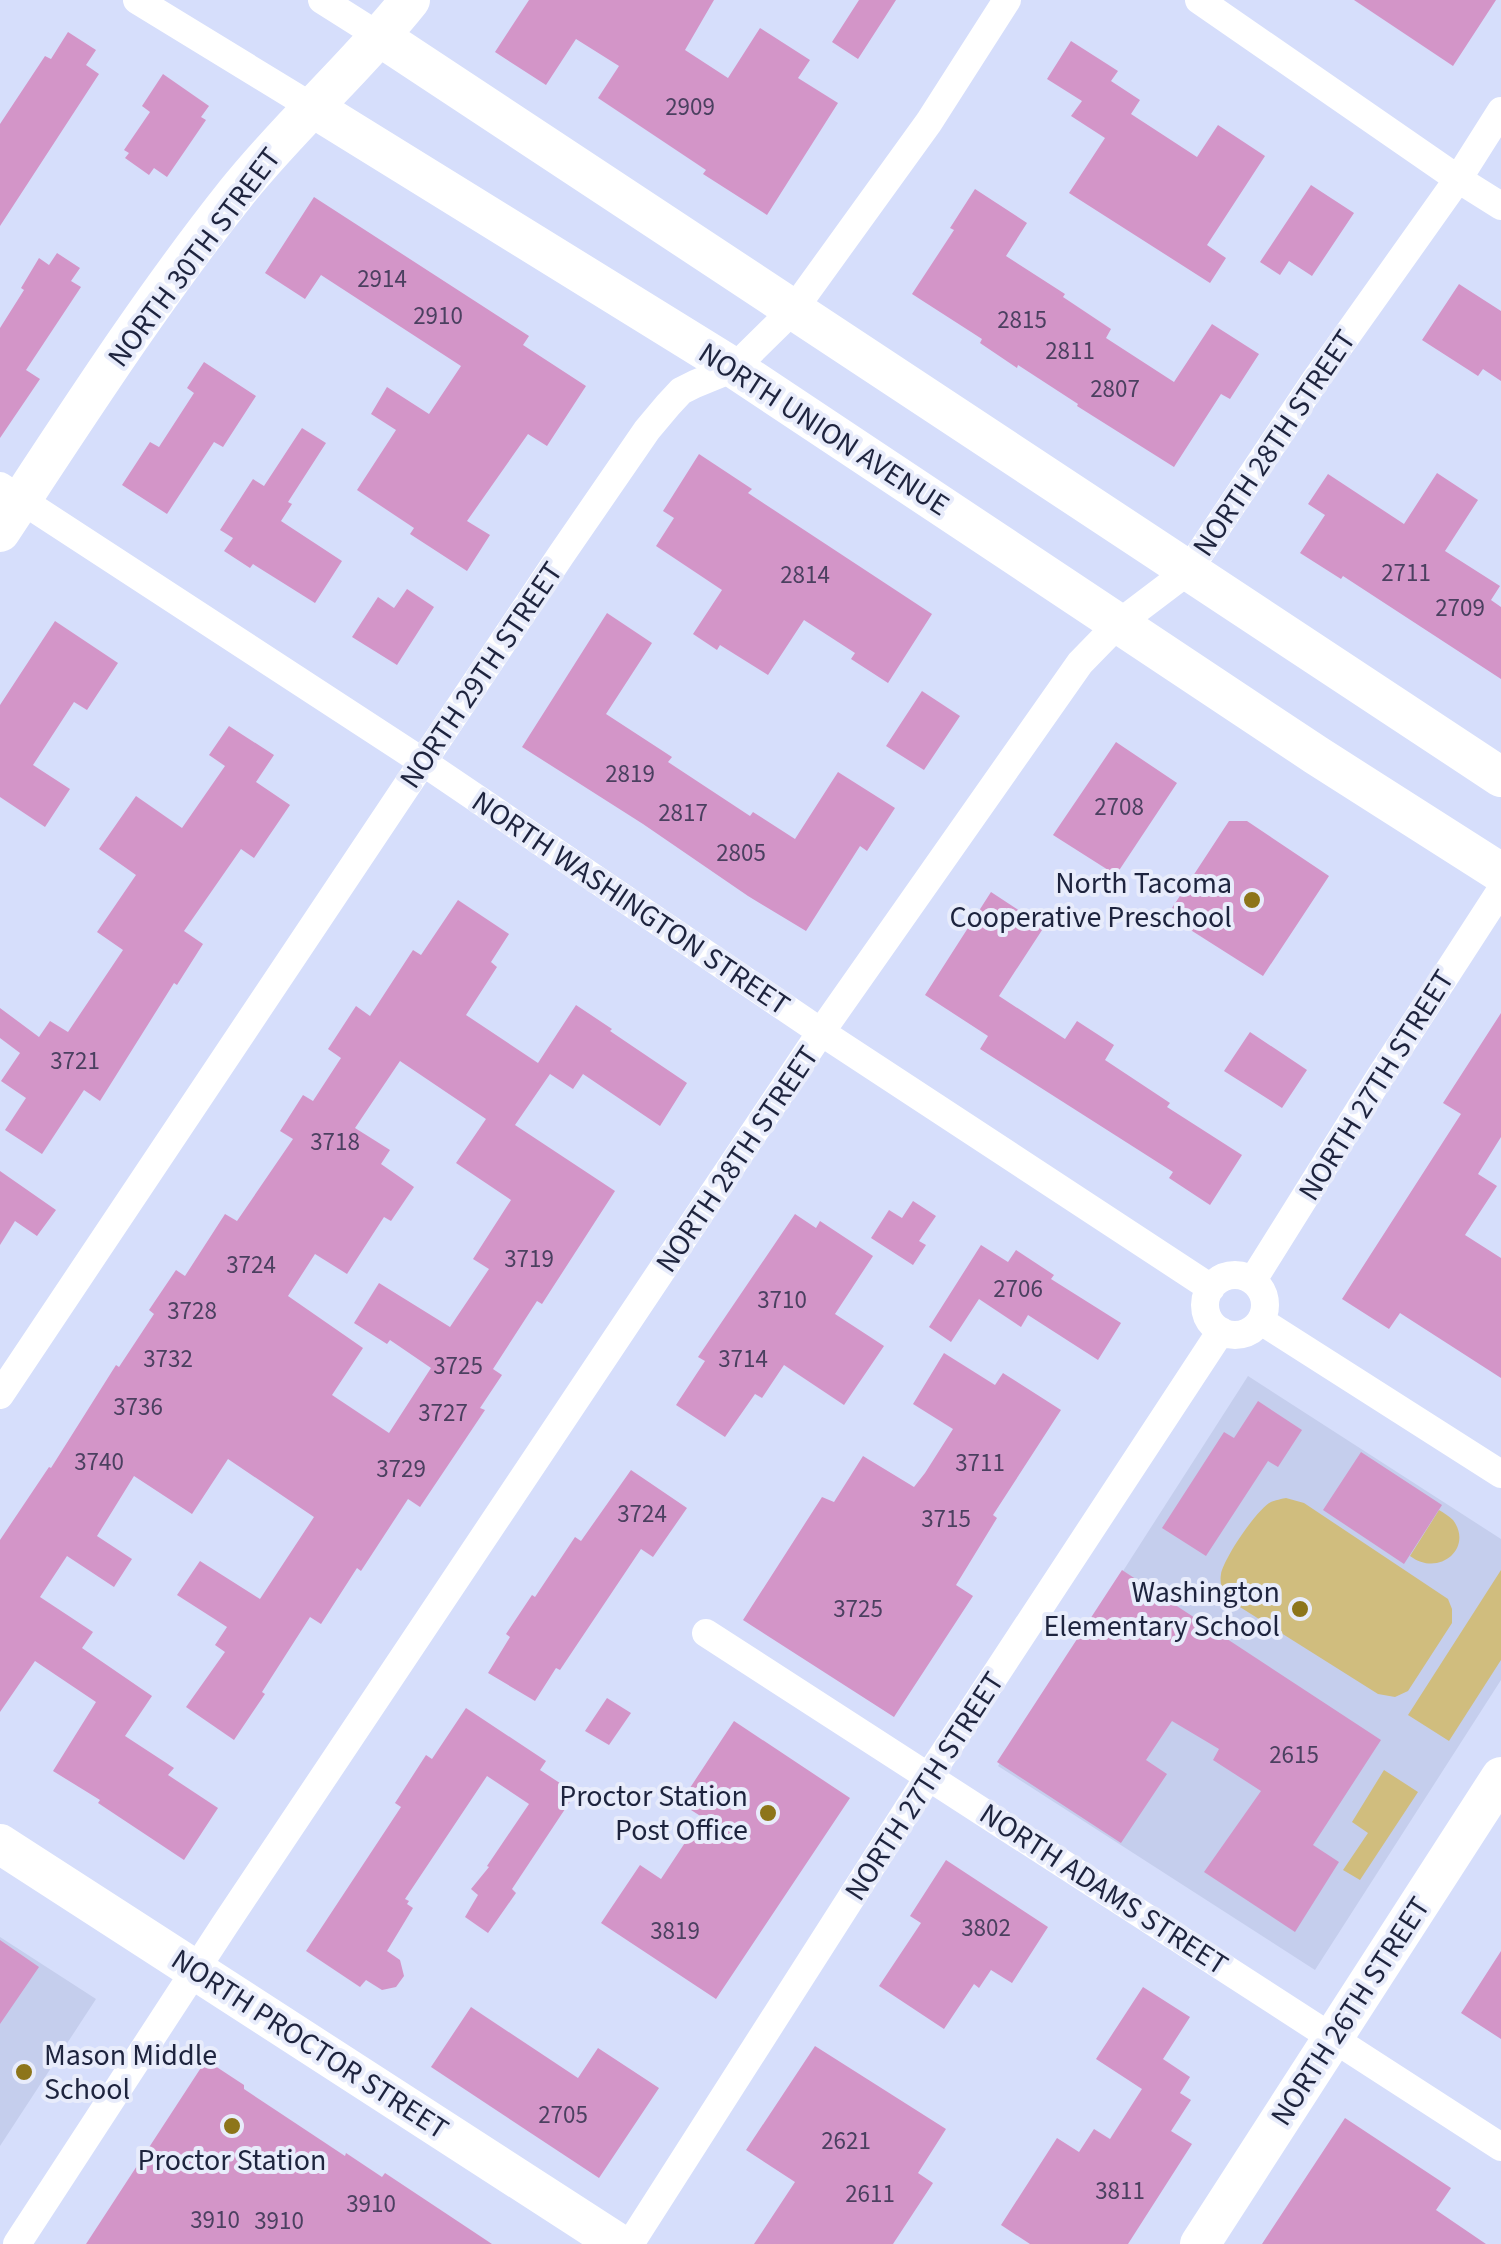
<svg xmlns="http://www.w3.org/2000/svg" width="1501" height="2244" font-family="'Source Sans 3',sans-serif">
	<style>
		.built { fill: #c5ceed }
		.green { fill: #d0bd7e }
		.building { fill: #d395c8; fill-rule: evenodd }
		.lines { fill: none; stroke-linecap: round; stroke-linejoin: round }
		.street { stroke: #fff; stroke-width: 28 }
		.secondary { stroke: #fff; stroke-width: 40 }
		.poi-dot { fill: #8d751a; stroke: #e8ecfb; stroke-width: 4 }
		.labels { text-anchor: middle; stroke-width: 8; stroke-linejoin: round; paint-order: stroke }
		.number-label { font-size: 25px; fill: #4b4060 }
		.street-label { font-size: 30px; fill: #1e243e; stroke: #e8ecfb }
		.poi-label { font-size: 30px; fill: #1e243e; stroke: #e8ecfb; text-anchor: end }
	</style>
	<rect width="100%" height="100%" fill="#d6defb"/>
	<path class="built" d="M1248 1376 1501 1539V1680L1315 1970 998 1766Z
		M0 1937 96 1999 0 2146Z"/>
	<path class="green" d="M1286 1498 1304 1503 1448 1599 1452 1609V1623L1408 1691 1395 1697 1378 1694 1232 1602C1224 1594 1219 1586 1221 1574 1224 1558 1257 1509 1271 1502 1273 1501 1284 1498 1286 1498Z
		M1439 1510C1444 1513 1449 1516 1453 1520 1474 1548 1439 1578 1410 1556Z
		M1501 1570V1660L1449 1741 1408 1715Z
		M1384 1770 1418 1792 1360 1880 1343 1870 1368 1833 1352 1822Z"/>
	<path class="building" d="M529 0H714L685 50 728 78 760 28 810 60 798 78 838 103 767 215 703 174 706 170 598 98 619 66 576 39 546 85 495 52Z
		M859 0H896L858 59 832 42Z
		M1354 0H1496L1453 66Z
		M68 32 96 50 86 65 99 74 0 226V124L45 56 51 59Z
		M1071 41 1118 71 1111 81 1140 100 1131 114 1197 157 1218 125 1265 156 1207 245 1226 258 1210 283 1069 193 1105 138 1071 116 1082 101 1047 79Z
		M163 74 209 106 201 117 206 120 167 177 154 168 149 175 125 158 129 153 124 150 150 112 142 106Z
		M1311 185 1354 213 1312 276 1289 261 1280 275 1260 262Z
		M975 189 1027 223 1006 256 1065 294 1063 297 1111 329 1106 338 1174 382 1212 324 1259 354 1230 399 1221 394 1174 467 1077 406 1078 404 1018 365 1017 368 980 343 982 339 912 294 954 230 950 228Z
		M314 197 529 336 523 345 586 386 547 446 528 434 467 521 490 535 467 571 410 534 414 528 357 490 396 430 371 414 387 387 429 414 461 366 321 275 305 299 265 273Z
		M57 253 80 268 71 281 81 287 26 370 40 379 0 438V328L24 290 21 288 39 258 49 265Z
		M1459 284 1501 311V381L1483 369 1478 376 1422 340Z
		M204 362 256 396 223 447 214 442 167 514 122 485 150 442 159 447 194 393 187 388Z
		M302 428 326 443 288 502 292 504 281 521 342 561 315 603 253 564 250 568 224 551 233 538 220 530 253 479 264 486Z
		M699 454 752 489 748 493 932 614 888 683 851 659 855 653 804 620 768 675 720 645 717 650 693 634 722 590 656 546 674 518 663 511Z
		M1437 473 1478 500 1445 551 1500 586 1491 600 1501 607V679L1343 576 1341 579 1300 553 1325 515 1308 504 1328 474 1404 524Z
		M407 589 434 607 397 665 352 637 378 597 394 608Z
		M607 613 652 643 606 714 672 757 668 762 750 816 753 812 795 839 838 772 895 808 867 851 860 846 806 931 748 896 643 824 522 747Z
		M55 621 118 663 87 710 74 702 33 765 70 789 45 827 0 797V705Z
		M922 691 960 716 924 770 886 746Z
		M229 726 274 755 256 782 290 805 254 858 241 849 184 931 203 944 177 985 174 983 100 1101 84 1090 42 1154 5 1130 26 1098 1 1081 20 1053 0 1038V1008L39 1037 50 1021 68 1032 123 950 97 932 136 875 99 849 136 796 182 828 225 766 209 755Z
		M1116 742 1177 783 1116 875 1053 835Z
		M1229 821H1247L1329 876 1263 976 1178 922 1172 908Z
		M991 892 1044 927 999 996 1065 1039 1077 1021 1114 1045 1105 1060 1170 1103 1167 1107 1242 1155 1210 1205 1169 1178 1173 1172 980 1049 988 1036 925 995Z
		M458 900 509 934 491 962 497 967 466 1015 538 1063 576 1005 612 1029 610 1031 687 1083 660 1126 583 1074 573 1089 550 1074 515 1125 615 1191 542 1304 537 1301 493 1369 502 1375 480 1408 485 1410 420 1507 408 1499 361 1571 357 1568 321 1624 310 1617 262 1692 265 1694 234 1740 186 1707 225 1652 215 1645 227 1627 177 1595 200 1561 260 1599 314 1517 228 1459 192 1514 134 1476 97 1536 132 1559 114 1587 67 1556 40 1597 93 1632 82 1648 152 1696 125 1736 174 1768 168 1775 218 1808 184 1860 98 1803 100 1800 53 1771 96 1702 35 1661 0 1712V1540L49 1467 51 1468 116 1365 119 1367 154 1314 149 1310 176 1270 185 1276 225 1214 237 1221 293 1139 280 1131 303 1095 313 1101 341 1058 328 1049 356 1006 370 1016 413 950 421 955ZM400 1061 486 1119 456 1163 511 1200 473 1259 489 1269 450 1327 379 1283 354 1323 387 1344 390 1340 431 1368 389 1433 332 1395 363 1348 288 1296 315 1254 347 1274 384 1217 391 1221 414 1187 381 1164 390 1150 355 1128Z
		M1501 1013V1137L1478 1174 1497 1186 1465 1235 1501 1258V1378L1400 1313 1389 1329 1342 1299 1461 1114 1443 1103Z
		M1250 1032 1307 1070 1282 1108 1224 1071Z
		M0 1171 56 1210 37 1236 15 1221 0 1245Z
		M913 1201 936 1216 919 1241 926 1245 913 1265 871 1238 889 1210 902 1218Z
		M795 1214 816 1228 820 1221 873 1256 835 1314 884 1346 844 1405 784 1365 762 1398 755 1394 725 1437 676 1405 705 1361 698 1357Z
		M981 1245 1008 1262 1016 1250 1054 1275 1051 1279 1121 1323 1098 1360 1028 1315 1021 1327 979 1299 951 1342 929 1327Z
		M944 1353 995 1385 1003 1373 1061 1410 993 1515 997 1518 956 1585 973 1596 894 1717 743 1620 822 1497 834 1502 863 1456 914 1487 925 1473 953 1429 913 1404Z
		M1258 1401 1302 1430 1278 1467 1268 1461 1206 1556 1162 1528 1224 1432 1234 1438Z
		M1361 1452 1442 1505 1404 1564 1323 1510Z
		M631 1470 687 1508 653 1557 641 1549 560 1670 556 1668 535 1701 488 1673 510 1637 506 1634 532 1595 535 1597 575 1537 581 1541Z
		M1122 1570 1381 1740 1313 1845 1339 1862 1295 1932 1204 1872 1261 1791 1213 1760 1219 1749 1172 1721 1146 1760 1167 1774 1121 1843 997 1762Z
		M607 1698 631 1713 609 1745 585 1731Z
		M466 1708 546 1761 540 1770 572 1791 568 1798 571 1800 512 1889 516 1893 488 1933 465 1917 478 1895 471 1889 489 1867 487 1866 529 1804 487 1776 405 1899 409 1901 407 1904 413 1908 387 1951 400 1960 404 1976 396 1987 382 1990 366 1980 360 1987 306 1951 401 1807 395 1803 426 1755 432 1759Z
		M734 1721 850 1798 716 1999 601 1923 640 1865 661 1879 702 1817 680 1803Z
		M946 1860 1048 1927 1012 1983 991 1970 979 1988 974 1984 944 2029 879 1986 921 1923 910 1916Z
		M0 1940 39 1967 0 2024Z
		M1501 1951V2039L1461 2013Z
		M1143 1987 1190 2017 1163 2059 1190 2077 1180 2093 1191 2100 1171 2131 1192 2144 1128 2244H1030L1001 2225 1057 2138 1079 2152 1094 2129 1110 2139 1142 2089 1096 2059Z
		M471 2007 578 2078 598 2048 659 2088 599 2178 431 2067Z
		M815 2046 946 2129 918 2173 933 2183 893 2244H754L795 2182 746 2150Z
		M206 2060 244 2085V2089L345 2156 346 2153 382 2177 385 2173 492 2244H86Z
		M1345 2118 1451 2188 1436 2210 1486 2244H1262Z"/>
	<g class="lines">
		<path class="street" d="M137 0 312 107
			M322 0 379 36
			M1199 0 1458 179 1501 206
			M0 486 423 762 821 1032 1211 1288
			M1205 1305a30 30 0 1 1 60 0a30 30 0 1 1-60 0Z
			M1253 1280 1378 1080 1501 890
			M1261 1321 1501 1474
			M0 1395 561 555 647 430 668 405 681 391 695 384 734 368 794 309 929 122 1007 0
			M706 1633 1501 2147
			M17 2244 224 1926 821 1032 1080 663 1118 624 1188 571 1316 379 1458 179 1501 111
			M630 2244 929 1776 1221 1331"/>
		<path class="secondary" d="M379 36 1501 777
			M312 107 734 368 1316 755 1501 873
			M0 532C76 417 150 301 236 193 290 125 356 68 410 0
			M0 1844 619 2244
			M1200 2244 1501 1777"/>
	</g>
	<g class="poi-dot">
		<circle cx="1252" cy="900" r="10"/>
		<circle cx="1300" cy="1609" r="10"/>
		<circle cx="768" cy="1813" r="10"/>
		<circle cx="24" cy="2072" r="10"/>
		<circle cx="232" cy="2126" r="10"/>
	</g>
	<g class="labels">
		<g class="number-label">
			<text x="690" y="115">2909</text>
			<text x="382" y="287">2914</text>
			<text x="438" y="324">2910</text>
			<text x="1022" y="328">2815</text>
			<text x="1070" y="359">2811</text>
			<text x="1115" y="397">2807</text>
			<text x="1406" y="581">2711</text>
			<text x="805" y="583">2814</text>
			<text x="1460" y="616">2709</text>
			<text x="630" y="782">2819</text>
			<text x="1119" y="815">2708</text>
			<text x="683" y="821">2817</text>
			<text x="741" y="861">2805</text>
			<text x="75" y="1069">3721</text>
			<text x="335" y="1150">3718</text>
			<text x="529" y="1267">3719</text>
			<text x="251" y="1273">3724</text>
			<text x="1018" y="1297">2706</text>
			<text x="782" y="1308">3710</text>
			<text x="192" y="1319">3728</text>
			<text x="168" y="1367">3732</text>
			<text x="743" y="1367">3714</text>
			<text x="458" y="1374">3725</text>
			<text x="138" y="1415">3736</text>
			<text x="443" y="1421">3727</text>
			<text x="99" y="1470">3740</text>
			<text x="980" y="1471">3711</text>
			<text x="401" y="1477">3729</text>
			<text x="642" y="1522">3724</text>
			<text x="946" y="1527">3715</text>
			<text x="858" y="1617">3725</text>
			<text x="1294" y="1763">2615</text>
			<text x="986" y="1936">3802</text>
			<text x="675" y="1939">3819</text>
			<text x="563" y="2123">2705</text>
			<text x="846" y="2149">2621</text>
			<text x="1120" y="2199">3811</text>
			<text x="870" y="2202">2611</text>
			<text x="371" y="2212">3910</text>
			<text x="215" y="2228">3910</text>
			<text x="279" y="2229">3910</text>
		</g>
		<g class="street-label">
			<text transform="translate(194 257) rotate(-53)" y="10">NORTH 30TH STREET</text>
			<text transform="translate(824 429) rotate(33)" y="10">NORTH UNION AVENUE</text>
			<text transform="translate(1274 443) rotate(-56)" y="10">NORTH 28TH STREET</text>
			<text transform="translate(481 675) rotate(-56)" y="10">NORTH 29TH STREET</text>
			<text transform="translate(631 903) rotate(34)" y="10">NORTH WASHINGTON STREET</text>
			<text transform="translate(1376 1085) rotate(-58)" y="10">NORTH 27TH STREET</text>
			<text transform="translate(737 1159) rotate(-56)" y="10">NORTH 28TH STREET</text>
			<text transform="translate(924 1786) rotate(-57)" y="10">NORTH 27TH STREET</text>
			<text transform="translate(1104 1889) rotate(33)" y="10">NORTH ADAMS STREET</text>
			<text transform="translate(1350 2011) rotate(-57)" y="10">NORTH 26TH STREET</text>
			<text transform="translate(310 2044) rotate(33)" y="10">NORTH PROCTOR STREET</text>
		</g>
		<g class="poi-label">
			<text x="1232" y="893">North Tacoma<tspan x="1232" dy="34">Cooperative Preschool</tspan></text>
			<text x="1280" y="1602">Washington<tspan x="1280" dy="34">Elementary School</tspan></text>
			<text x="748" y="1806">Proctor Station<tspan x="748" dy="34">Post Office</tspan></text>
			<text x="44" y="2065" text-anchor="start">Mason Middle<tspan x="44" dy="34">School</tspan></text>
			<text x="232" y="2170" text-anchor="middle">Proctor Station</text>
		</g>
	</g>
</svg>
